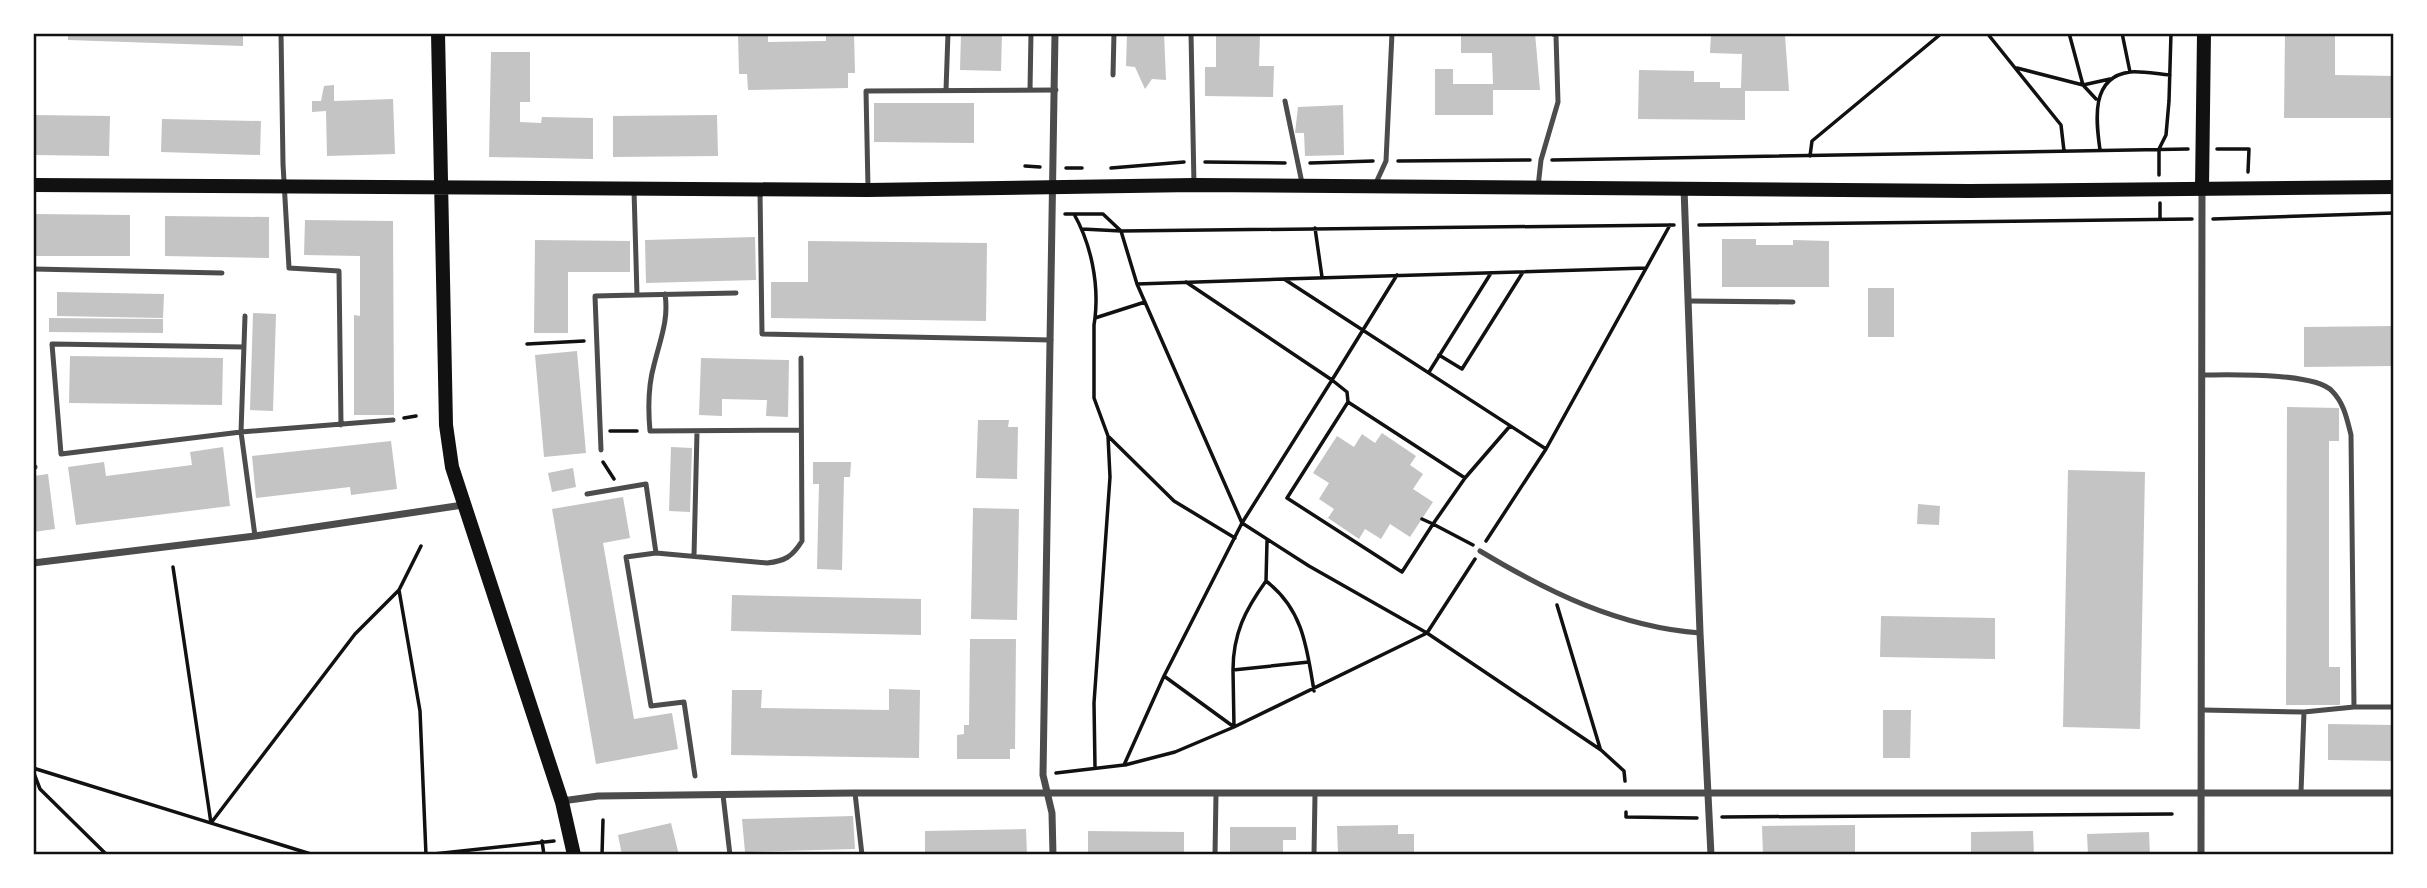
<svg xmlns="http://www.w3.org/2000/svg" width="2427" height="888" font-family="'IBM Plex Sans',sans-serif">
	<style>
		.building { fill: #c4c4c4 }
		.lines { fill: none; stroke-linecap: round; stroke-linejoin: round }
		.path { stroke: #111; stroke-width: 3.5 }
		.service { stroke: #4c4c4c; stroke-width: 5 }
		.minor { stroke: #4c4c4c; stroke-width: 7 }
		.secondary { stroke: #111; stroke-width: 14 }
		.neatline { fill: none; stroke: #111; stroke-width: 2.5 }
	</style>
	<rect width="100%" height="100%" fill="#fff"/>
	<path class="building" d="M68 33H243V46L68 40Z
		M738 33H768V42L826 41V33H854L855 73H848V88L748 90 747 74H739Z
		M961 33H1002L1001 71 960 70Z
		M1127 33H1164L1166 80 1152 79 1145 89 1135 67 1126 66Z
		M1216 33H1260L1259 66H1274L1273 97 1205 96V67H1216Z
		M1461 33H1535L1540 90H1493V115H1435V69H1453V84H1493L1492 53H1461Z
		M1711 33 1785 35 1789 91H1745V120L1638 119 1639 70 1694 71V82H1720V88H1741L1742 54 1710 53Z
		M2285 33H2335V75L2394 76V118H2284Z
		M491 52H530V102H520V122L541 123 542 117 593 118V159L489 157Z
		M334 85V101L393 99 395 154 327 156 326 111 312 112V101H321L324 86Z
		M874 103H974V143L874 142Z
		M1343 105 1344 155 1305 156 1304 133H1295L1298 107Z
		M33 115 110 116 109 156 33 155Z
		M717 115 718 156 613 157V116Z
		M162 119 261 121 260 155 161 152Z
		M33 214 130 215V256H33Z
		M165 216 269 217V258L165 256Z
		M305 220 393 221 394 415H354V315L360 316V256L304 255Z
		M755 237 756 280 646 283 645 240Z
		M1722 239H1756V245H1793V240L1829 241V287H1722Z
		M535 240 630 241V272H568V333H534Z
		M808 241 987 243 986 321 771 318V282H808Z
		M1868 288H1894V337H1868Z
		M57 292 164 294 163 318 57 316Z
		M253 313 276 314 273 411 250 410Z
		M49 318 163 319V333L49 332Z
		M2394 326V366L2304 367V327Z
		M577 351 586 453 544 457 535 355Z
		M70 356 223 358 222 405 69 403Z
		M701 358 789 360 788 417 766 416 767 400 722 399V416L699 415Z
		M2287 407 2339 408V441H2329V667H2340V705H2286Z
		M978 420H1009L1008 427H1018L1017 479 976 478Z
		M1382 433 1416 456 1410 465 1423 474 1413 489 1433 502 1410 537 1390 524 1381 539 1365 529 1359 539 1328 518 1334 509 1319 499 1329 483 1313 473 1337 436 1354 447 1362 434 1375 443Z
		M391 441 397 489 351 495 350 487 256 498 252 456Z
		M223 447 230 506 76 525 68 467 104 462 106 476 192 465 190 452Z
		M671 447 692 448 690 512 669 511Z
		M813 462H851L850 477H844L842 570 817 569 819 484H813Z
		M573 468 576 487 552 492 548 473Z
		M2068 470 2145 472 2140 729 2063 727Z
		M48 474 55 529 33 532V476Z
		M623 497 630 538 603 543 634 719 672 713 678 749 596 764 552 509Z
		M1918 504 1940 506 1939 525 1917 524Z
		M973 508 1019 509 1017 620 971 619Z
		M732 595 921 599V635L731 631Z
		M1881 616 1995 618V659L1880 657Z
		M970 639H1016L1015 749H1010V759H957V735L964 734V725H969Z
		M889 689 920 690 919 758 731 755 732 690H762L761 708 889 710Z
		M1883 710H1911L1910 758H1883Z
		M2328 724 2394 725V761L2328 760Z
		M853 816 855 849 745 852 742 819Z
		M671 823 679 855H622L618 835Z
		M1398 825V834H1414V855H1338L1337 826Z
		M1855 825V855H1763L1762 826Z
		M1230 827H1296V840H1283V855H1230Z
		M1026 829 1027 855H925V831Z
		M1088 831 1184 832V855H1088Z
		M2033 831 2034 855H1971V832Z
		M2149 832 2150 855H2088L2087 834Z"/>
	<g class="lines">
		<path class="path" d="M1987 33 2061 125 2064 151
			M2122 33 2130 72
			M2017 68 2083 85 2069 33
			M2096 99 2083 85 2110 79
			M2217 149H2249L2248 172
			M2100 150C2096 121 2090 77 2130 72 2143 71 2157 74 2170 75
			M1810 156 1812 141 1942 33
			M1552 160 2188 149
			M1398 161 1530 160
			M1205 162 1285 163
			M1310 163 1373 161
			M1025 166 1040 167
			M1066 168H1082
			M1111 168 1184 162
			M2159 175V149L2166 135 2169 101 2171 33
			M2160 203V219
			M1065 214H1103L1121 231 1674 225
			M1074 214C1091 244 1099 283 1095 318
			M2213 219 2394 213
			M1699 225 2192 219
			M1315 228 1322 277
			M1082 229 1121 231 1137 284 1284 279 1546 449
			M1397 275 1332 380 1347 392 1348 402 1465 478
			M1284 279 1646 268
			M1137 284 1242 523 1332 380 1186 282
			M527 344 584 341
			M1439 355 1462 369 1523 272
			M1429 372 1491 273
			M1348 402 1287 498 1402 572 1433 524 1473 545
			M404 418 416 416
			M610 431H637
			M1109 437 1174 501 1235 538
			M603 462 614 479
			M1422 519 1433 524 1465 478 1510 426
			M1486 541 1546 449 1670 225
			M1475 559 1427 633 1601 750 1624 771 1625 781
			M173 567 211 823
			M1266 581 1267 541
			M399 590 420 711 426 855
			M1557 605 1600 748
			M1309 662 1233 670C1233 634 1245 610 1266 581 1303 609 1307 648 1314 691
			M1125 765 1175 752 1234 727 1233 670
			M1095 767 1094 703 1110 477 1108 436 1094 398V325L1095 318 1145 302
			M33 768 314 855
			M33 771 40 789 107 855
			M1056 773 1124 765 1164 676 1242 523 1309 566 1427 633 1234 727 1164 676
			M1626 812V817L1697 818
			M1722 817 2172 814
			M211 823 355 634 399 590 421 546
			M542 841 544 855
			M424 855 554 841
			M602 855 603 820"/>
		<path class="service" d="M281 33 283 164 289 268 339 271 341 425
			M1191 33 1194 185
			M1113 75 1114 33
			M946 90 948 33
			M1030 90 1031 33
			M1285 101 1302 183
			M1375 185 1386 161 1392 33
			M1538 187 1541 160 1558 102 1556 36 1552 33
			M868 188 866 91 1056 90
			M760 192 762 334 1051 340
			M33 269 222 273
			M665 294C669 320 660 340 654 365 648 386 648 409 650 431L801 430
			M637 295 736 293
			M1689 301 1793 302
			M245 316 241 432 255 536
			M244 347 52 344 61 454 241 432 393 420
			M2203 375C2229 375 2314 372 2332 391 2344 403 2347 419 2351 435L2354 707
			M601 450 595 296 637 295 634 190
			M33 467H35
			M587 494 646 484 656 553 626 557 651 706 684 702 695 776
			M1480 551C1548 592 1619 627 1700 633
			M656 553 767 563C785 561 792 557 802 541L801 358
			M694 556 697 432
			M2203 710 2304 712 2354 707H2394
			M2301 792 2304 712
			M855 793 862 855
			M723 795 730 855
			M1215 855 1216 794
			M1314 855 1315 794"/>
		<path class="minor" d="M1684 188 1700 633 1711 855
			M33 563 255 536 463 505
			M562 801 598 796 855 793H2394
			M1053 855 1052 813 1043 775 1055 33
			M2201 855 2202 188"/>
		<path class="secondary" d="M438 33 446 425 452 467 562 802 574 855
			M33 185 868 190 1194 185 1969 191 2394 187
			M2202 188 2204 33"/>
	</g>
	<rect width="2427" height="888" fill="none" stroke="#ffffff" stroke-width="70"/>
	<rect x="35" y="35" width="2357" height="818" class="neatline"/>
</svg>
